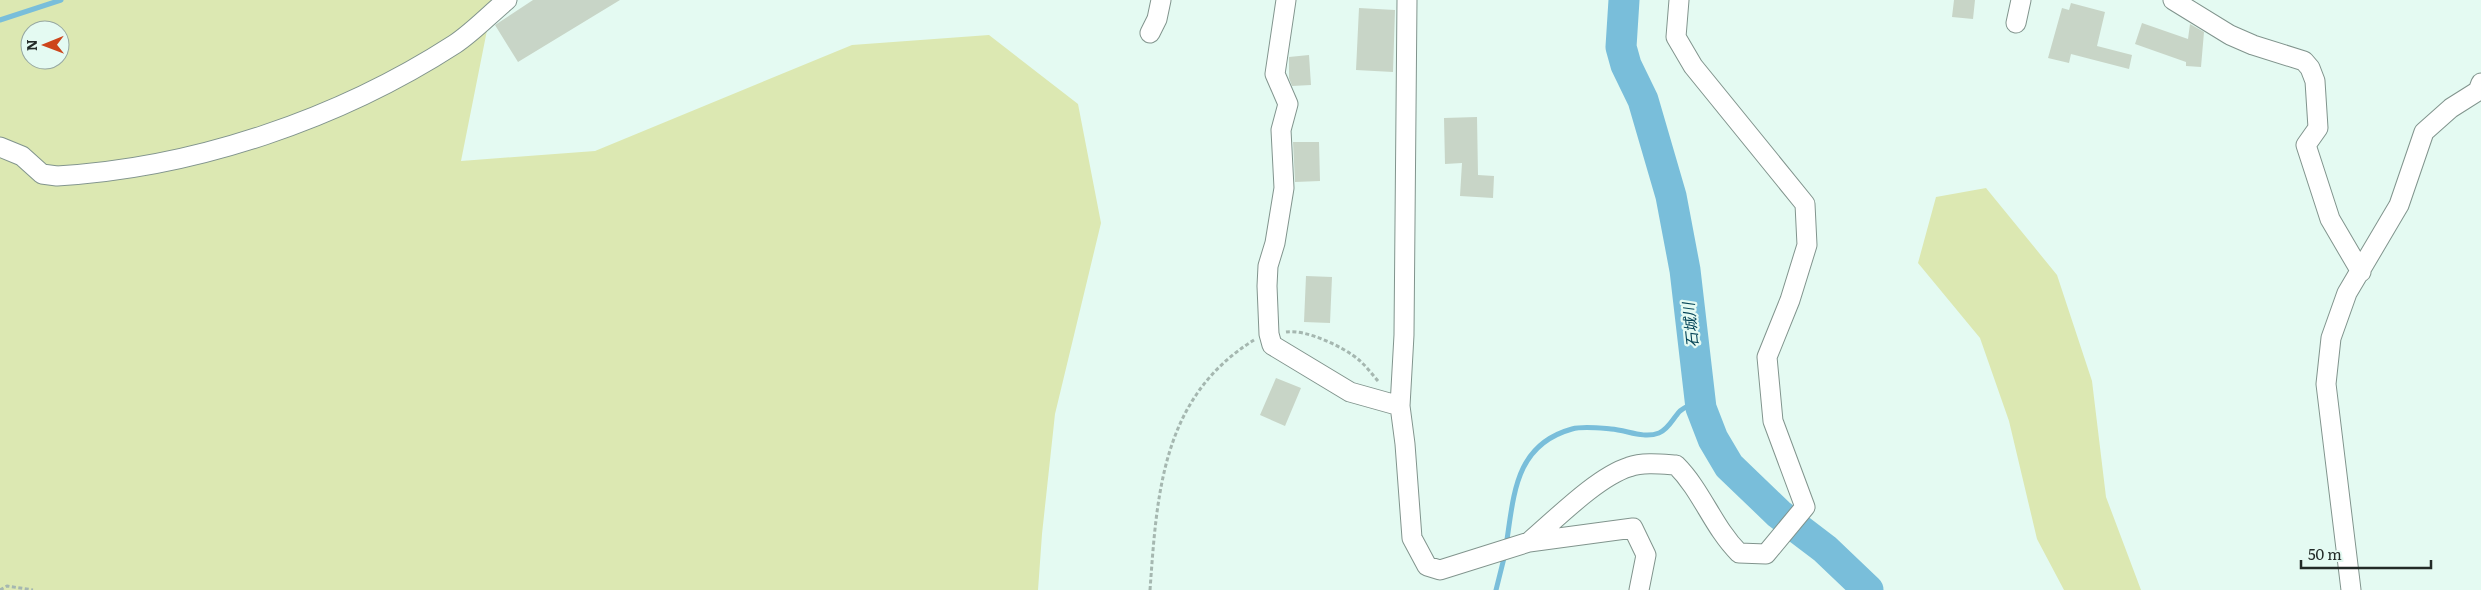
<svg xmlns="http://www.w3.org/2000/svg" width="2481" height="590" font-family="Literata,'Noto Sans JP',serif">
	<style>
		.green { fill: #dce8b2; fill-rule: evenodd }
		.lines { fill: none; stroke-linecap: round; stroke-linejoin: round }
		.stream { stroke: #79beda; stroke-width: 5 }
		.river { stroke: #79beda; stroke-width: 31 }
		.building { fill: #c8d5c7 }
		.street-casing { stroke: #81948d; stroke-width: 21 }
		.path { stroke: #a5b7b0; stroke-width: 3; stroke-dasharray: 4 2.5; stroke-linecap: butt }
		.street { stroke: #fff; stroke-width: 19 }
		.labels { text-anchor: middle; stroke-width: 4.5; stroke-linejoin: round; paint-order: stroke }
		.water-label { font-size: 15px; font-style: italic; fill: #054457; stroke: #e4faf2 }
	</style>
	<rect width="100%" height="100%" fill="#e4faf2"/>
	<path class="green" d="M0 0H493L461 161 595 151 852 45 989 35 1078 104 1101 223 1055 414 1042 534 1038 590H0ZM30 30H60V60H30Z
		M1986 188 2057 275 2092 381 2106 497 2141 590H2064L2037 539 2009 421 1980 338 1918 263 1936 197Z"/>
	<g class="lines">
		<path class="stream" d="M0 20 61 0
			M1506 546C1514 496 1514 445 1572 429 1583 426 1599 428 1611 429 1627 430 1643 439 1659 433 1669 429 1673 418 1680 411 1686 406 1694 403 1700 400
			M1496 590 1505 554"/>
		<path class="river" d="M1624 0 1621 47 1626 65 1643 100 1671 196 1685 270 1701 408 1713 439 1729 466 1779 514 1825 549 1868 590"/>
	</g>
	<path class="building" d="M533 0H620L518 62 495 25Z
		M1954 0H1975L1973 19 1952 17Z
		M2071 3 2105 12 2097 46 2132 55 2129 69 2071 54 2069 63 2048 58 2062 8 2069 10Z
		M1359 8 1395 10 1393 72 1356 70Z
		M2142 23 2188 39 2190 24 2204 32 2201 67 2186 66V62L2135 44Z
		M1309 55 1311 85 1292 86 1289 78V57Z
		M1477 117 1478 175 1494 176 1493 198 1460 196 1462 163 1445 164 1444 118Z
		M1293 142H1319L1320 181 1295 182Z
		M1306 276 1332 277 1330 323 1304 322Z
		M1276 378 1301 388 1285 426 1260 415Z"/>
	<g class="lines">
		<g class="street-casing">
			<path id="street" d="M1286 0 1275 74 1288 104 1281 130 1284 188 1275 243 1268 266 1267 286 1269 334 1272 345 1350 392 1400 406
				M1407 0 1404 335 1400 406 1405 444 1412 538 1427 566 1440 570 1529 542 1633 528 1646 555 1639 590
				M2173 0 2230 35 2253 45 2304 61 2310 68 2315 81 2318 128 2306 145 2330 219 2361 272
				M2016 23 2021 0
				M1150 33 1157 19 1161 0
				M0 147 22 156 42 174 57 176C195 168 339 119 455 44 473 32 490 14 507 0
				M1529 542C1555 520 1597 477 1629 467 1643 462 1661 464 1676 465 1702 491 1713 527 1739 553L1766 554 1805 507 1773 421 1767 357 1790 300 1807 245 1805 204 1693 66 1676 37 1679 0
				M2351 590 2326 384 2331 338 2347 293 2399 205 2424 132 2451 108 2478 91 2481 83"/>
		</g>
		<path class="path" d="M1286 332C1306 329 1344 347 1359 360 1366 366 1372 374 1378 381
			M0 590 7 586 33 590
			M1150 590C1157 493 1162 397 1254 340"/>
		<use href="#street" class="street"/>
	</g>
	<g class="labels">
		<g class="water-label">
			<text transform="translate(1691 325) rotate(-96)" y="5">石城川</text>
		</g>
	</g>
	<g transform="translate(45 45) rotate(269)"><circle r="24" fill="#e4faf2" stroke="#96a7a1"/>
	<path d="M0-4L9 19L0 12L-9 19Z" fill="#cd451b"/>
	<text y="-8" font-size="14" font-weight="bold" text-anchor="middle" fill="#222a27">N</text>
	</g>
	<path d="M2301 560v8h130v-8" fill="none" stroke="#222a27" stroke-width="2.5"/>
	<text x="2308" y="560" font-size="15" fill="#222a27" stroke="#e4faf2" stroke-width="4" paint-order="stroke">50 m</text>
</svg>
